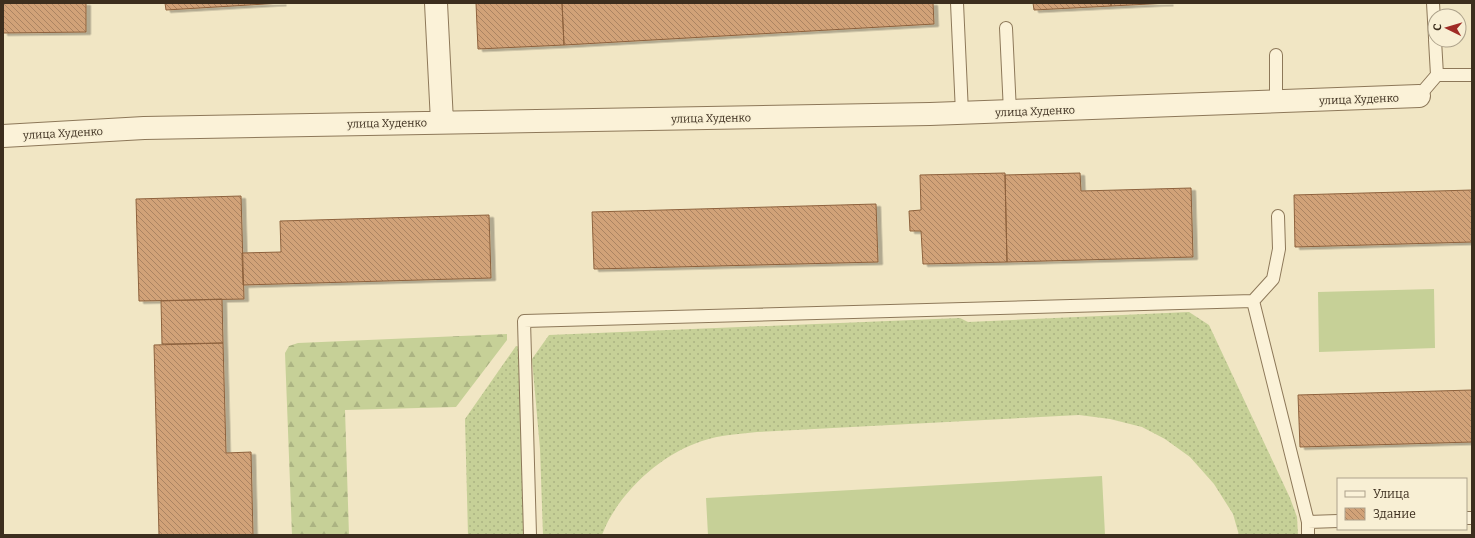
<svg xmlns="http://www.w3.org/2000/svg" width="1475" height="538" font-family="Bitter,serif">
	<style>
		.grass { fill: url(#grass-dots) }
		.forest { fill: url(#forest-firs) }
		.garden { fill: #c6d097 }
		.building { fill: url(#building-back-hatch); stroke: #8e623d; filter: url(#shadow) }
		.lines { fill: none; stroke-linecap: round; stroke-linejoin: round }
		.service-casing { stroke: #8d7859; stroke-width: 14 }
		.minor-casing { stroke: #8d7859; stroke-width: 24 }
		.service { stroke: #fbf2d8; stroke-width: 12 }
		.minor { stroke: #fbf2d8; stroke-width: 22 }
		.labels { text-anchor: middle; stroke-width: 3; stroke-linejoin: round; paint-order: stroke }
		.street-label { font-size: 11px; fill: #3c2e1e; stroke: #f8efd4 }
	</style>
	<defs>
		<pattern id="grass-dots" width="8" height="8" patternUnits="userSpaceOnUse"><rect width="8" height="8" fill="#c6d097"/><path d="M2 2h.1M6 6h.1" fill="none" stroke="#abb382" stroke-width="1.8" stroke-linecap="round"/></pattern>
		<pattern id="forest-firs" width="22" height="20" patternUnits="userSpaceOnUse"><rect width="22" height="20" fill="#c6d097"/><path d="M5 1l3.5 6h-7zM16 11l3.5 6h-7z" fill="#abb382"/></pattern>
		<pattern id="building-back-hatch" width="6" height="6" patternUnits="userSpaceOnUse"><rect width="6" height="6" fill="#d1a278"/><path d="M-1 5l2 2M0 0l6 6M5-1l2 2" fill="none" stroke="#ab8462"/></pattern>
		<filter id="shadow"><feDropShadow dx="4.5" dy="2.5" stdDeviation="0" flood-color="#0004"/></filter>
	</defs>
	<rect width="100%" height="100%" fill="#f1e6c4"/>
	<path class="grass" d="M1189 312 1209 325 1290 498 1297 517 1298 535H1239L1233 514 1214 484 1190 457 1165 439 1142 427 1110 419 1079 415 757 432C738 434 720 435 702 441 661 454 617 494 602 535H543L540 449 532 359 549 335 960 318 968 322Z
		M516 346 521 347 527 535H468L465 419Z"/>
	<path class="forest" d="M507 334V340L456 407 345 410 349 535H292L285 353 289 346 298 343Z"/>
	<path class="garden" d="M1434 289 1435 348 1319 352 1318 292Z
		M1102 476 1105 535H708L706 498Z"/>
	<path class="building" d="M3 3H86V32L3 33Z
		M165 3H282L166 10Z
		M476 3H562L564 45 478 49Z
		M562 3H933L934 24 564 45Z
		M1033 3H1111V6L1034 10Z
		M1111 3H1169L1111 6Z
		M1005 173 1007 262 923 264 921 231H910L909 211 921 210 920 175Z
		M1080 173 1081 191 1191 188 1193 257 1007 262 1005 175Z
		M1472 190V242L1295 247 1294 195Z
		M241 196 244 299 139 301 136 199Z
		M876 204 878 262 594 269 592 212Z
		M489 215 491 278 243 285 242 253 281 252 280 221Z
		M222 299 223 343 162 344 161 301Z
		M223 343 226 453 251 452 253 535H159L154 345Z
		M1472 390V442L1300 447 1298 395Z"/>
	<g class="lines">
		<g class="service-casing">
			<path id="service" d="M957 3 962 113
				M1433 3 1435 38
				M1006 28 1010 112
				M1276 55V102
				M1437 75H1472
				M1419 96 1437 75 1435 40
				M1253 301 1308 522V535
				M1466 518H1472
				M1308 522 1338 521
				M530 535 524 321 1253 301 1273 279 1279 249 1278 216"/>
		</g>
		<g class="minor-casing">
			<path id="minor" d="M436 3 442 122
				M3 136 144 128 930 114 1419 96"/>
		</g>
		<use href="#service" class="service"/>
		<use href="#minor" class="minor"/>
	</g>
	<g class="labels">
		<g class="street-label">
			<text transform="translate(1359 99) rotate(-2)" y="4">улица Худенко</text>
			<text transform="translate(1035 111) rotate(-2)" y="4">улица Худенко</text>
			<text transform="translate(711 118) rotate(-1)" y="4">улица Худенко</text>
			<text transform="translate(387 123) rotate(-1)" y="4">улица Худенко</text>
			<text transform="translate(63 133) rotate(-3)" y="4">улица Худенко</text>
		</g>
	</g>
	<rect width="1475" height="538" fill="none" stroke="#3c2e1e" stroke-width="8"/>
	<rect x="1337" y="478" width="130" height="52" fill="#f8efd4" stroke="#ada28b"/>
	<rect x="1345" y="491" width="20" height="6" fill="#fbf2d8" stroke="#ada28b"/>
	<text x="1373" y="498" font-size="12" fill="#3c2e1e">Улица</text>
	<rect x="1345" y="508" width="20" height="12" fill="url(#building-back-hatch)" stroke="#ada28b"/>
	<text x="1373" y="518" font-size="12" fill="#3c2e1e">Здание</text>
	<g transform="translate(1447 28) rotate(275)"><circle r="19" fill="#f8efd4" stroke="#ada28b"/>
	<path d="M0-3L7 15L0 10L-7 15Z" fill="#a02b25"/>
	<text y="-6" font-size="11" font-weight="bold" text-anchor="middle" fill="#3c2e1e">С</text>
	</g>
</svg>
